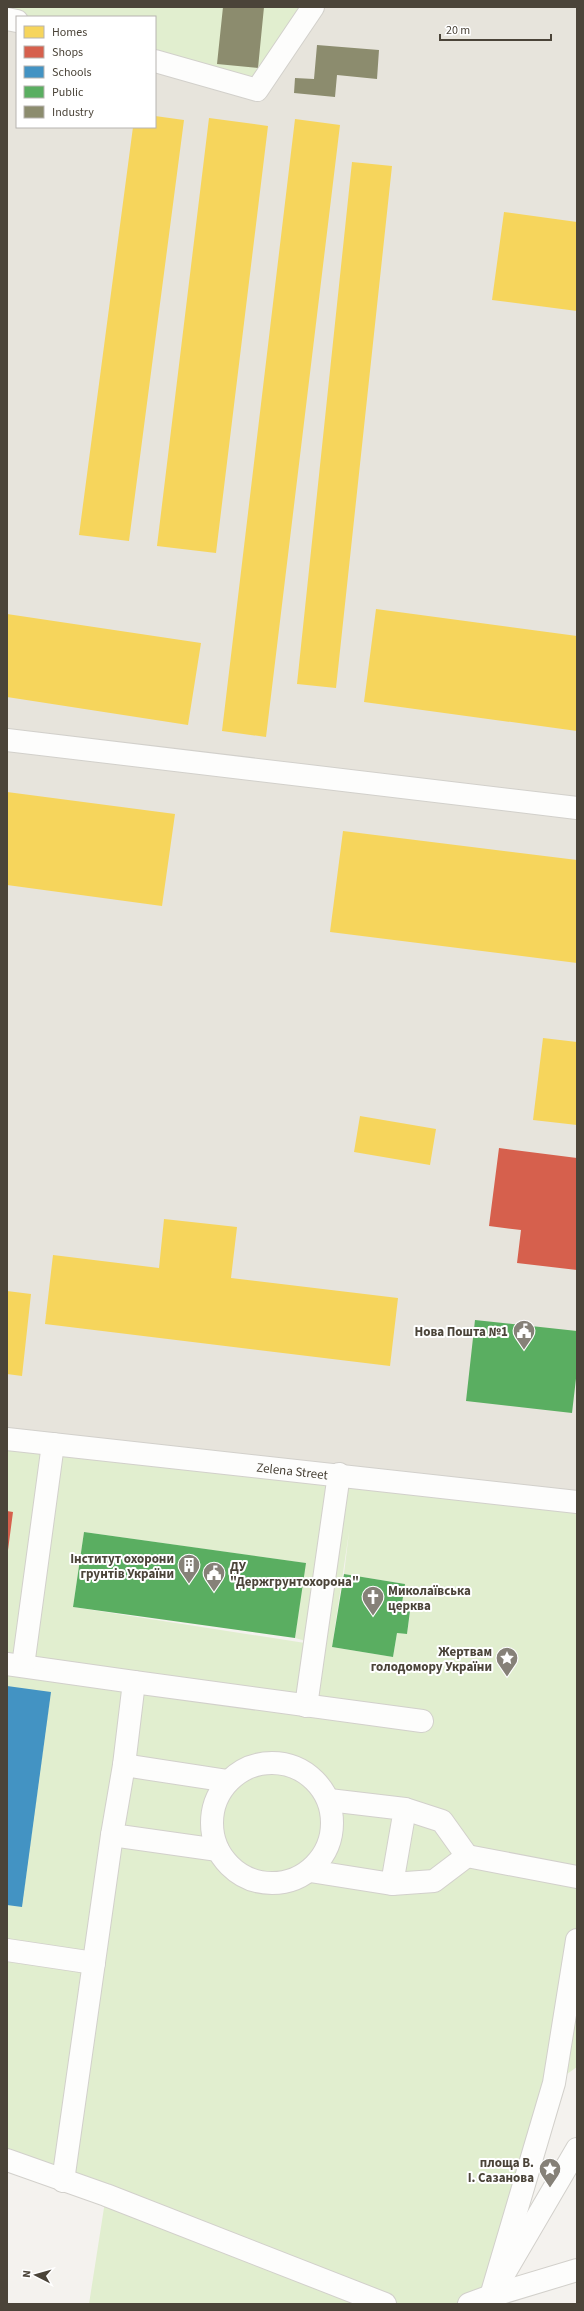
<svg xmlns="http://www.w3.org/2000/svg" width="584" height="2311" font-family="'Source Sans 3',sans-serif">
	<style>
		.residential { fill: #e7e4dc }
		.green { fill: #e1eecf; fill-rule: evenodd }
		.homes { fill: #f6d55c }
		.shops { fill: #d6604d }
		.schools { fill: #4393c3 }
		.public { fill: #5aae61 }
		.industry { fill: #8c8c6e }
		.lines { fill: none; stroke-linecap: round; stroke-linejoin: round }
		.minor-casing { stroke: #d2d0cb; stroke-width: 24 }
		.minor { stroke: #fdfdfc; stroke-width: 22 }
		.labels { text-anchor: middle; stroke-width: 4; stroke-linejoin: round; paint-order: stroke }
		.poi-label { font-size: 13px; font-weight: bold; fill: #4b4439; stroke: #fff; text-anchor: end }
		.street-label { font-size: 13px; fill: #4b4439; stroke: #fff }
	</style>
	<rect width="100%" height="100%" fill="#f4f2ee"/>
	<path class="residential" d="M313 7H577V1502L7 1440V25L17 28V127H155V63Z"/>
	<path class="green" d="M7 7H313L257 90 155 61V17L7 19Z
		M7 1440 577 1502V2067L554 2083 491 2296 469 2304H89L106 2195 7 2160ZM84 1532 305 1563 295 1638 324 1646 73 1607ZM349 1532 344 1574 405 1584 401 1610 410 1612 407 1634 397 1633 393 1657 332 1647Z"/>
	<path class="homes" d="M155 116 184 120 129 541 79 535 133 127H155Z
		M209 118 268 126 216 553 157 546Z
		M295 119 340 125 266 737 222 731Z
		M352 162 392 166 336 688 297 684Z
		M504 212 577 222V311L492 300Z
		M376 609 577 636V731L364 702Z
		M7 614 201 643 188 725 7 697Z
		M7 792 175 814 162 906 7 885Z
		M343 831 577 860V963L330 932Z
		M543 1038 577 1042V1125L533 1120Z
		M360 1116 436 1129 430 1165 354 1152Z
		M164 1219 237 1227 231 1278 398 1298 390 1366 45 1324 53 1255 159 1268Z
		M7 1291 31 1294 22 1376 7 1374Z"/>
	<path class="shops" d="M499 1148 577 1158V1270L517 1263 521 1230 489 1226Z
		M7 1511 13 1512 8 1550H7Z"/>
	<path class="schools" d="M7 1686 51 1692 22 1907 7 1905Z"/>
	<path class="public" d="M475 1320 577 1331V1370L572 1413 466 1401Z
		M84 1532 306 1563 295 1638 73 1607Z
		M344 1574 405 1584 401 1610 410 1611 407 1634 397 1633 393 1657 332 1647Z"/>
	<path class="industry" d="M223 7H264L258 68 217 64Z
		M317 45 379 50 377 79 337 75 335 97 294 93 295 78 314 79Z"/>
	<g class="lines">
		<g class="minor-casing">
			<g id="minor">
				<path d="M7 19 17 21"/>
				<path d="M155 61 257 90 313 7"/>
				<path d="M7 740 577 808"/>
				<path id="s1" d="M7 1439 577 1502"/>
				<path d="M7 1664 134 1682"/>
				<path d="M23 1666 53 1444"/>
				<path d="M306 1706 339 1474"/>
				<circle cx="272" cy="1823" r="60"/>
				<path d="M124 1765 134 1682 422 1721"/>
				<path d="M218 1850 112 1835 124 1765 228 1781"/>
				<path d="M467 1856 577 1877"/>
				<path d="M310 1871 392 1884 405 1809 329 1800"/>
				<path d="M392 1884 434 1881 467 1856 442 1821 405 1809"/>
				<path d="M7 1950 94 1963"/>
				<path d="M7 2160 106 2195 385 2304"/>
				<path d="M63 2181 112 1835"/>
				<path d="M491 2296 554 2083 577 1940"/>
				<path d="M491 2296 577 2270"/>
				<path d="M469 2304 491 2296 577 2149"/>
			</g>
		</g>
		<use href="#minor" class="minor"/>
	</g>
	<defs>
		<g id="civic-pin" transform="scale(1.15)"><path d="M0 17L-7.5 6A9.5 9.5 0 1 1 7.5 6Z" fill="#868178" stroke="#fff"/><path d="M-.6-6.5H3V-4.5H.6V-3L4-1V1h2V6H-6V1h2V-1L-.6-3ZM-1.2 2.5V6h2.4V2.5Z" fill="#fff"/></g>
		<g id="building-pin" transform="scale(1.15)"><path d="M0 17L-7.5 6A9.5 9.5 0 1 1 7.5 6Z" fill="#868178" stroke="#fff"/><path d="M-4-6H4V6H1V3H-1V6H-4ZM-2.5-4.3h1.7v1.8h-1.7ZM.8-4.3h1.7v1.8H.8ZM-2.5-1h1.7V.8h-1.7ZM.8-1h1.7V.8H.8Z" fill="#fff"/></g>
		<g id="church-pin" transform="scale(1.15)"><path d="M0 17L-7.5 6A9.5 9.5 0 1 1 7.5 6Z" fill="#868178" stroke="#fff"/><path d="M-1.2-6h2.4v3.5h3.3v2.4h-3.3V6h-2.4V-.1h-3.3v-2.4h3.3Z" fill="#fff"/></g>
		<g id="sight-pin" transform="scale(1.15)"><path d="M0 17L-7.5 6A9.5 9.5 0 1 1 7.5 6Z" fill="#868178" stroke="#fff"/><path d="M0-6L1.8-2.2L6-1.7L2.9 1.2L3.7 5.4L0 3.3L-3.7 5.4L-2.9 1.2L-6-1.7L-1.8-2.2Z" fill="#fff"/></g>
	</defs>
	<g fill-rule="evenodd">
		<use href="#civic-pin" x="524" y="1331"/>
		<use href="#building-pin" x="189" y="1565"/>
		<use href="#civic-pin" x="214" y="1573"/>
		<use href="#church-pin" x="373" y="1597"/>
		<use href="#sight-pin" x="507" y="1658"/>
		<use href="#sight-pin" x="550" y="2169"/>
	</g>
	<g class="labels">
		<g class="poi-label">
			<text x="508" y="1336">Нова Пошта №1</text>
			<text x="174" y="1563">Інститут охорони<tspan x="174" dy="15">грунтів України</tspan></text>
			<text x="230" y="1571" text-anchor="start">ДУ<tspan x="230" dy="15">"Держгрунтохорона"</tspan></text>
			<text x="388" y="1595" text-anchor="start">Миколаївська<tspan x="388" dy="15">церква</tspan></text>
			<text x="492" y="1656">Жертвам<tspan x="492" dy="15">голодомору України</tspan></text>
			<text x="534" y="2167">площа В.<tspan x="534" dy="15">І. Сазанова</tspan></text>
		</g>
		<g class="street-label">
			<text dy="5" stroke="none"><textPath href="#s1" startOffset="287">Zelena Street</textPath></text>
		</g>
	</g>
	<rect width="584" height="2311" fill="none" stroke="#4b4439" stroke-width="16"/>
	<rect x="16" y="16" width="140" height="112" fill="#ffffff" stroke="#b7b4b0"/>
	<rect x="24" y="26" width="20" height="12" fill="#f6d55c" stroke="#b7b4b0"/>
	<text x="52" y="36" font-size="12" fill="#4b4439">Homes</text>
	<rect x="24" y="46" width="20" height="12" fill="#d6604d" stroke="#b7b4b0"/>
	<text x="52" y="56" font-size="12" fill="#4b4439">Shops</text>
	<rect x="24" y="66" width="20" height="12" fill="#4393c3" stroke="#b7b4b0"/>
	<text x="52" y="76" font-size="12" fill="#4b4439">Schools</text>
	<rect x="24" y="86" width="20" height="12" fill="#5aae61" stroke="#b7b4b0"/>
	<text x="52" y="96" font-size="12" fill="#4b4439">Public</text>
	<rect x="24" y="106" width="20" height="12" fill="#8c8c6e" stroke="#b7b4b0"/>
	<text x="52" y="116" font-size="12" fill="#4b4439">Industry</text>
	<g transform="translate(36 2275) rotate(276)" stroke="#ffffff" stroke-width="3" paint-order="stroke">
	<path d="M0-3L7 15L0 10L-7 15Z" fill="#4b4439"/>
	<text y="-6" font-size="11" font-weight="bold" text-anchor="middle" fill="#4b4439">N</text>
	</g>
	<path d="M440 34v6h111v-6" fill="none" stroke="#4b4439" stroke-width="2"/>
	<text x="446" y="34" font-size="12" fill="#4b4439" stroke="#ffffff" stroke-width="3" paint-order="stroke">20 m</text>
</svg>
